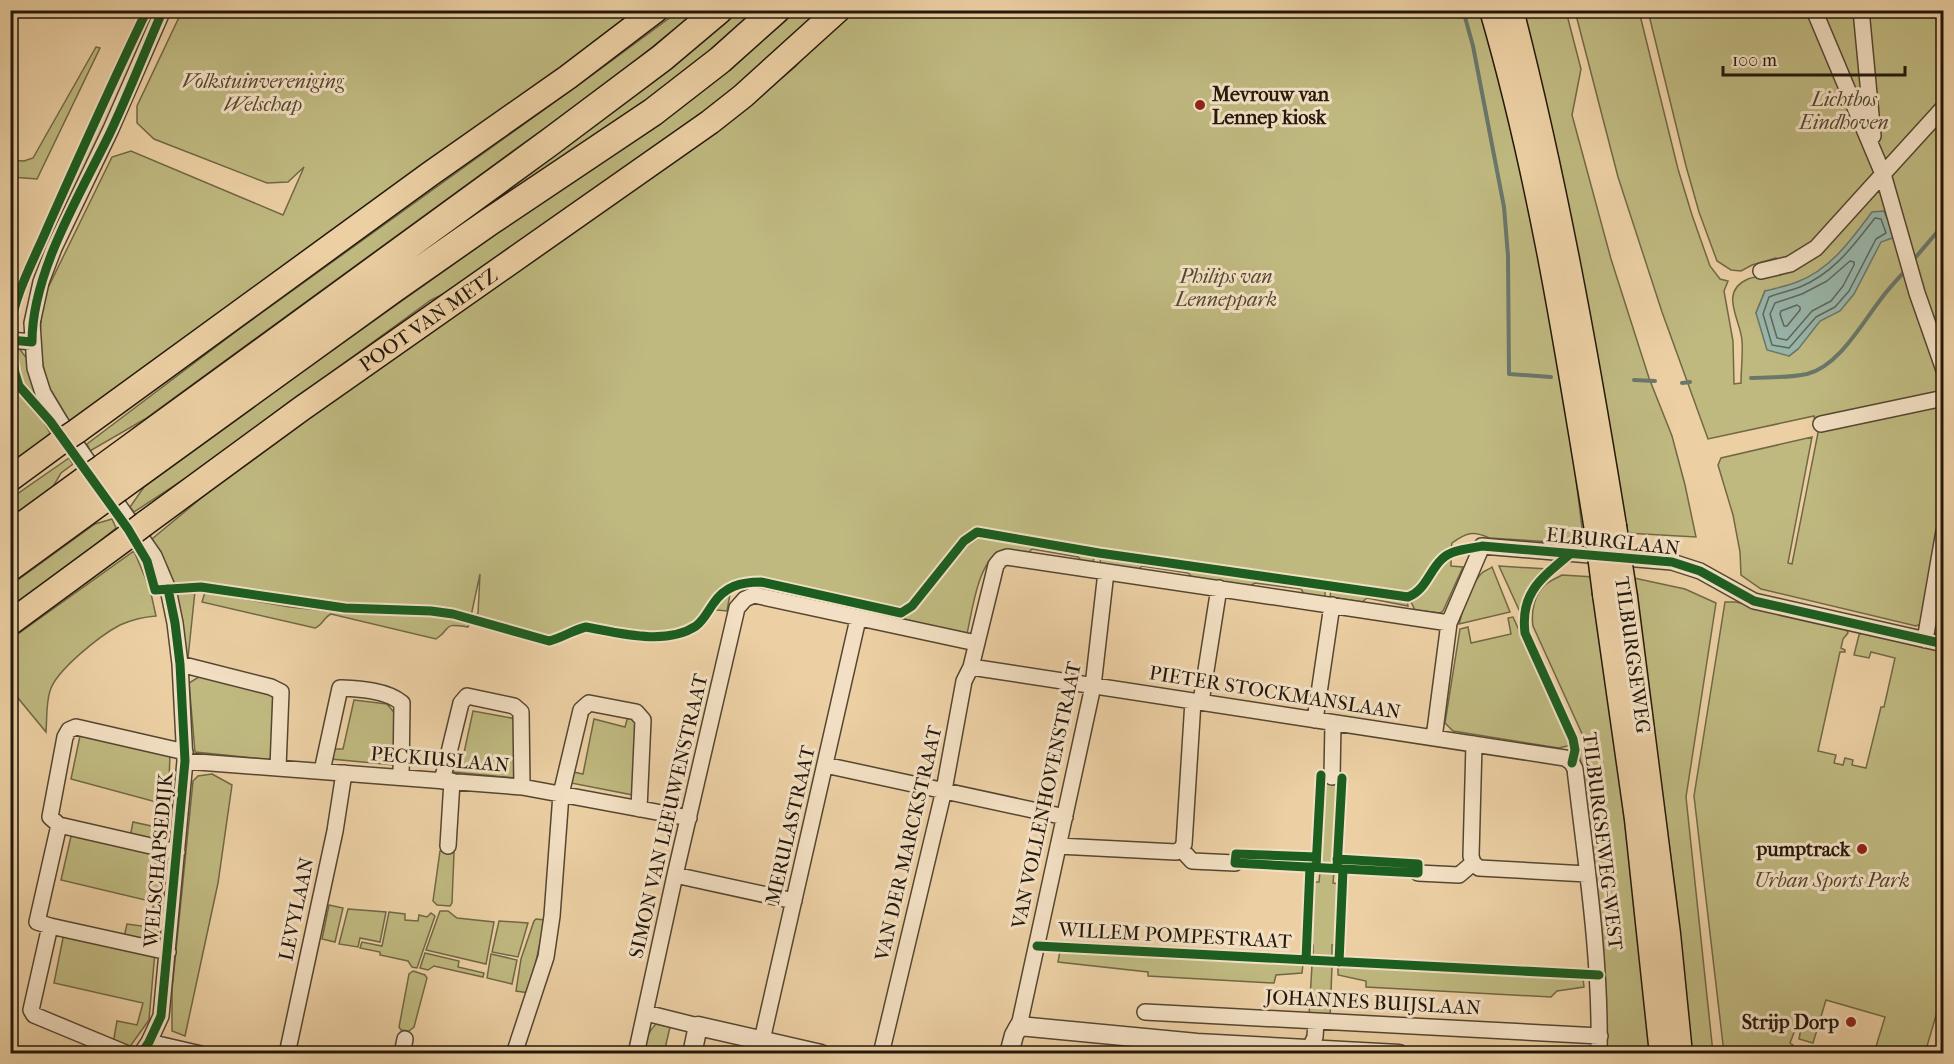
<svg xmlns="http://www.w3.org/2000/svg" width="1954" height="1064" font-family="'IM FELL French Canon',serif">
	<style>
		.green { fill: #bfb980; stroke: #716846; stroke-width: 1.5; fill-rule: evenodd }
		.water { fill: #99b6ab; stroke: #6a776b; stroke-width: 1.5 }
		.lines { fill: none; stroke-linecap: round; stroke-linejoin: round }
		.shore { stroke: #5e675b; stroke-width: 1.5 }
		.stream { stroke: #6a776b; stroke-width: 4 }
		.minor-casing { stroke: #554631; stroke-width: 18 }
		.tertiary-casing { stroke: #554631; stroke-width: 21 }
		.trunk-casing { stroke: #23180b; stroke-width: 27 }
		.motorway-casing { stroke: #23180b; stroke-width: 30 }
		.minor { stroke: #f3e0c4; stroke-width: 15 }
		.tertiary { stroke: #f3e0c4; stroke-width: 18 }
		.trunk { stroke: #ecd0a4; stroke-width: 24 }
		.motorway { stroke: #ecd0a4; stroke-width: 27 }
		.trunk-bridge-casing { stroke: #23180b; stroke-width: 27; stroke-linecap: butt }
		.motorway-bridge-casing { stroke: #23180b; stroke-width: 30; stroke-linecap: butt }
		.trunk-bridge { stroke: #ecd0a4; stroke-width: 24 }
		.motorway-bridge { stroke: #ecd0a4; stroke-width: 27 }
		.cycleway-casing { stroke: #f3e0c4; stroke-width: 13 }
		.cycleway { stroke: #1b5e20; stroke-width: 9 }
		.poi-dot { fill: #8f2418; stroke: #f3e0c4; stroke-width: 2 }
		.labels { text-anchor: middle; stroke-width: 6; stroke-linejoin: round; paint-order: stroke }
		.park-label { font-size: 20px; font-style: italic; fill: #52482e; stroke: #f3e0c4 }
		.poi-label { font-size: 20px; font-weight: bold; fill: #23180b; stroke: #f3e0c4; text-anchor: end }
		.street-label { font-size: 20px; fill: #23180b; stroke: #f3e0c4 }
	</style>
	<rect width="100%" height="100%" fill="#ecd0a4"/>
	<filter id="stains"><feTurbulence type="fractalNoise" baseFrequency=".00333" numOctaves="4"/><feColorMatrix values="0 0 0 0 .2 0 0 0 0 .09 0 0 0 0 .02 0 0 0 .5 -.17"/></filter>
	<radialGradient id="worn" r=".72"><stop offset=".6" stop-color="#630" stop-opacity="0"/><stop offset="1" stop-color="#630" stop-opacity=".3"/></radialGradient>
	<path class="green" d="M182 11H635L604 41 70 423 47 384 39 345 43 298 112 157 131 151 283 215 304 167 288 182 267 183 154 139 137 123V106Z
		M679 11H697L619 74 145 419 90 451 87 444 242 327 610 62Z
		M732 11H763L715 54 266 359 700 39Z
		M796 11H828L742 87 466 283 431 300 186 478 134 512 130 507 144 487 285 384 496 234 659 124 729 70Z
		M847 11H1484L1514 127 1563 374 1584 544 1489 538C1473 530 1466 533 1452 543L1451 550C1432 556 1426 581 1409 593L976 530 962 539 910 604 901 609 766 579 759 578 732 583 727 611 706 609C677 651 624 625 583 624 574 624 562 633 553 637L475 617 478 613 480 574 471 616 439 608 354 605 293 597 206 583 174 584 168 568 152 539 200 499 307 415 723 127 795 67Z
		M1516 11H1566L1581 69 1572 115 1611 259 1649 378 1672 436 1685 485 1696 537 1626 533Z
		M1575 11H1639L1678 169 1692 215 1710 266 1720 279 1728 281 1724 291 1733 341 1734 384 1741 383C1741 369 1743 355 1742 341 1741 320 1718 292 1748 279 1758 275 1771 277 1780 275L1776 258 1752 265 1741 271 1731 270 1717 261 1699 212 1686 166 1648 11H1943L1944 547 1930 627 1918 625 1916 626 1761 589 1741 575 1740 552 1733 515 1718 465 1721 458 1812 437 1788 563 1792 564 1818 433 1814 416 1708 439 1662 312 1618 177ZM1765 291 1798 349 1789 356 1756 313Z
		M96 47 100 48 37 179 11 177V160L24 161 33 158Z
		M12 346 18 347 28 360 51 418 22 388 16 372Z
		M10 359C14 385 23 394 38 413 44 421 48 430 53 438L10 467Z
		M69 458 73 464 61 473 51 490 11 519 10 499Z
		M112 519 116 528 94 546 11 607V585L95 524Z
		M979 538 1095 554 1093 562 1081 560 1078 557 1032 549 1028 553C1019 551 1008 548 1000 552 978 561 972 612 967 634H962L904 619 966 546 973 539Z
		M134 551 150 589 156 616C143 617 131 620 120 625 101 635 56 670 50 691 46 703 47 719 46 732L13 692 11 693V639Z
		M1101 555 1325 588V597L1304 594 1301 589 1255 583 1250 586 1192 577 1188 573 1142 566 1139 569 1100 563Z
		M1451 558V566L1463 567 1443 611 1440 613 1415 610 1410 600C1430 595 1432 564 1451 558Z
		M1499 566 1547 569 1529 586 1520 612Z
		M1492 567 1510 612 1459 624C1462 611 1472 581 1483 572 1483 572 1491 568 1492 567Z
		M1562 575 1594 577 1617 757 1652 1053H1629L1606 1049 1579 750H1584L1583 736 1533 626C1531 612 1534 595 1545 585 1549 581 1557 578 1562 575Z
		M1634 578 1685 589 1716 603 1686 797 1713 1053H1692L1676 897Z
		M1331 589 1407 600 1408 606 1367 598 1362 602 1330 597Z
		M175 591H195L188 658 185 659Z
		M205 592 290 607 348 613 441 616 470 622 468 627C440 623 454 627 436 639L331 614C324 617 322 626 315 628L202 602Z
		M1725 602H1736L1845 626 1848 633 1843 639 1841 648 1845 650V652H1840L1818 751 1836 755 1834 763 1843 765 1845 758 1853 760 1852 765 1866 768 1881 707H1884L1895 658 1871 652 1869 658 1854 655 1859 635 1865 631 1943 650 1944 1003 1940 1002 1925 1053H1874L1885 1017 1826 1000 1813 1043 1799 1039 1802 1023 1798 1022 1790 1043 1793 1045 1791 1053H1724L1694 796Z
		M1513 617 1571 745 1559 748 1453 731 1445 723 1460 629 1468 627 1471 643 1511 634 1508 618Z
		M202 675 273 691 276 697 273 760 195 752 189 683Z
		M354 700 387 704 397 716 394 765 331 759V749H343Z
		M473 711 517 719 516 778 452 772V761L462 762Z
		M628 716 634 718 638 726 633 795 571 783 573 772 583 774 594 719 625 727Z
		M81 731 170 753 167 841 165 843 130 837 133 822 156 827 160 803 71 779Z
		M212 774 232 785 218 883 185 1036 172 1031V990L193 781 198 776Z
		M1324 782 1339 783 1334 864 1319 863Z
		M72 832 166 854 157 942 124 937 127 924 149 927 154 902 61 880Z
		M442 850H452L454 853 452 903 450 906 437 905 433 901 440 851Z
		M1320 872H1334L1333 883 1340 884 1337 945H1332V956L1313 955V945L1310 944 1313 882H1319Z
		M329 905 343 908 335 942 322 939Z
		M348 909 386 912 380 942 360 938 358 947 339 944Z
		M440 911H448L457 918 494 922 486 964 426 950Z
		M389 912 405 914V920L418 921 419 915 427 917 431 913 435 916 417 968 412 967 408 961 380 955V952L360 948 362 942 382 946Z
		M536 919 545 920 529 993 516 991 521 959 534 921Z
		M499 921 528 923 518 957 492 952Z
		M64 933 155 951 149 1020 129 1048 113 1044 117 1021 137 1025 143 1003 54 983Z
		M1060 951 1303 964 1302 973 1276 975 1274 983 1148 976V972L1058 962Z
		M425 953 459 961 458 967 484 973 483 977 434 966 428 970 420 968Z
		M491 954 517 960 512 984 487 978Z
		M1312 965 1332 966 1330 1017 1309 1016Z
		M1338 965 1583 978 1584 987 1557 991 1551 997 1366 987V981L1338 975Z
		M413 971 425 975 427 978 414 1027 409 1031 401 1030 399 1027 409 974Z
		M656 1024 670 1027 664 1053H643C646 1042 647 1032 656 1024Z"/>
	<path class="water" d="M1884 211 1895 237 1881 242 1854 294 1840 311 1820 321 1799 348 1789 356 1767 350 1756 313 1765 291C1776 288 1787 286 1797 282 1831 269 1851 240 1872 212Z"/>
	<g class="lines">
		<path class="shore" d="M1875 218 1881 219 1886 233 1876 239 1849 291 1835 307 1816 317 1789 348 1772 345 1763 314 1769 297C1779 293 1790 291 1800 287 1834 273 1853 246 1875 218Z
			M1850 261 1854 262V265L1843 286 1831 301 1812 311 1787 340 1777 338 1770 314 1775 303 1802 294 1827 281Z
			M1797 305 1800 307V310L1787 326H1784L1780 314 1781 311Z"/>
		<path class="stream" d="M1463 10 1473 46 1504 207 1508 256 1509 374 1551 377
			M1915 258 1944 224
			M1751 378C1770 377 1789 378 1807 374 1839 366 1862 323 1881 299 1888 289 1897 280 1905 271
			M1634 380 1655 381
			M1682 383 1690 382"/>
		<g class="minor-casing">
			<path id="minor" d="M1861 10 1873 136
				M1944 107 1883 174 1917 293 1944 370
				M1761 271 1790 264 1816 248 1883 174 1814 10
				M10 340 32 342
				M1821 424 1944 398
				M1925 640 1944 531
				M180 664 271 687 281 692 278 768
				M971 667 1565 758 1572 763 1575 769C1586 863 1601 958 1599 1054
				M1201 702 1219 588
				M1315 720 1332 605
				M1434 738 1449 623 1482 546 1672 562 1700 571 1754 601 1944 644
				M185 761 522 787 689 818
				M825 765 1065 817
				M322 771 340 688C360 689 386 690 402 703L401 777
				M1332 777 1333 723
				M442 781 461 703 467 696 514 706 521 712 522 787
				M59 825 177 852
				M448 846 452 781
				M1058 846 1176 852 1181 849 1192 861 1235 863
				M1181 849 1184 844 1193 701
				M1473 863 1471 856 1474 744
				M1473 863 1479 868 1587 874
				M1418 873 1459 875 1473 863
				M675 875 794 901
				M50 926 168 952
				M1145 1012 1600 1036
				M646 1013 698 1026
				M1019 1026 1093 686 1106 572
				M762 1040 858 619
				M149 1042 201 1054
				M128 1054 34 1015 31 1010 50 926 37 922 59 825 50 817 65 737 69 730 76 727 185 752
				M141 1054 149 1042 161 1016 185 761 180 664 175 623 168 589 154 556 61 423 43 393 35 368 32 323 41 282 54 248 111 129 163 10
				M287 1054 335 831 344 773
				M402 1054 405 1039
				M514 1054 546 957 552 916 561 794 581 710 589 703 636 712 643 720 639 809
				M636 1054 675 875 737 608 745 599 754 595 976 643
				M881 1054 944 790 964 681 971 667 996 565 1001 559 1007 557 1449 623
				M1310 1054V1048L1315 1037 1316 1021"/>
		</g>
		<g class="tertiary-casing">
			<path id="tertiary" d="M692 1054 698 1026 821 1054
				M1009 1054 1014 1035 1019 1026 1197 1043 1399 1054"/>
		</g>
		<g class="trunk-casing">
			<g id="trunk">
				<path d="M1492 10C1541 178 1568 352 1596 524"/>
				<path d="M1511 10C1555 181 1586 353 1614 526"/>
				<path d="M77 431 430 174 568 77 656 10"/>
				<path d="M10 479 59 443"/>
				<path id="s1" d="M144 524 301 409 710 122 743 96 838 10"/>
				<path d="M1605 594 1637 819 1662 1054"/>
				<path d="M1625 597 1668 934 1680 1054"/>
				<path d="M10 623 127 537"/>
			</g>
		</g>
		<g class="motorway-casing">
			<path id="motorway" d="M103 468 550 142 662 58 719 10
				M118 488 393 289 489 222 653 112 720 60 776 10
				M10 535 87 479
				M10 567 102 500"/>
		</g>
		<use href="#minor" class="minor"/>
		<use href="#tertiary" class="tertiary"/>
		<use href="#trunk" class="trunk"/>
		<use href="#motorway" class="motorway"/>
		<g class="trunk-bridge-casing">
			<path id="trunk-bridge" d="M59 443 77 431
				M1596 524 1605 594
				M1614 526 1625 597
				M127 537 144 524"/>
		</g>
		<g class="motorway-bridge-casing">
			<path id="motorway-bridge" d="M87 479 103 468
				M102 500 118 488"/>
		</g>
		<use href="#trunk-bridge" class="trunk-bridge"/>
		<use href="#motorway-bridge" class="motorway-bridge"/>
		<g class="cycleway-casing">
			<path id="cycleway" d="M10 331C14 294 35 258 49 224 81 152 113 81 147 10
				M10 340 32 342C32 272 80 195 110 133 129 93 145 51 163 10
				M10 345 15 373 19 386 50 421 128 529 147 561 155 590 201 587 345 608 431 611 453 614 549 641C562 638 573 630 586 627 619 633 666 646 696 626 704 620 708 611 713 604 725 586 741 582 761 582L901 613 912 606 964 541 977 532 1099 553 1408 597C1426 590 1429 571 1442 559 1452 549 1470 549 1482 546L1672 562 1700 571 1754 601 1944 644
				M1570 554C1542 578 1520 592 1525 633L1573 739 1575 750 1572 763
				M1316 857 1236 854 1235 863 1418 873V864L1337 859
				M1316 867 1321 775
				M1337 868 1342 778
				M1037 946 1599 975
				M1306 960 1310 867
				M1339 962 1343 869
				M141 1054 149 1042 161 1016 185 761 180 664 175 623 168 589"/>
		</g>
		<use href="#cycleway" class="cycleway"/>
	</g>
	<g class="poi-dot">
		<circle cx="1200" cy="105" r="6"/>
		<circle cx="1862" cy="849" r="6"/>
		<circle cx="1851" cy="1022" r="6"/>
	</g>
	<g class="labels">
		<g class="park-label">
			<text x="263" y="88">Volkstuinvereniging<tspan x="263" dy="23">Welschap</tspan></text>
			<text x="1844" y="106">Lichtbos<tspan x="1844" dy="23">Eindhoven</tspan></text>
			<text x="1226" y="283">Philips van<tspan x="1226" dy="23">Lenneppark</tspan></text>
			<text x="1832" y="887">Urban Sports Park</text>
		</g>
		<g class="poi-label">
			<text x="1212" y="101" text-anchor="start">Mevrouw van<tspan x="1212" dy="23">Lennep kiosk</tspan></text>
			<text x="1850" y="856">pumptrack</text>
			<text x="1839" y="1029">Strijp Dorp</text>
		</g>
		<g class="street-label">
			<text dy="7" stroke="none"><textPath href="#s1" startOffset="350">POOT VAN METZ</textPath></text>
			<text transform="translate(1613 541) rotate(6)" y="7">ELBURGLAAN</text>
			<text transform="translate(1633 655) rotate(82)" y="7">TILBURGSEWEG</text>
			<text transform="translate(1275 692) rotate(9)" y="7">PIETER STOCKMANSLAAN</text>
			<text transform="translate(440 759) rotate(5)" y="7">PECKIUSLAAN</text>
			<text transform="translate(1046 795) rotate(-78)" y="7">VAN VOLLENHOVENSTRAAT</text>
			<text transform="translate(668 816) rotate(-77)" y="7">SIMON VAN LEEUWENSTRAAT</text>
			<text transform="translate(790 825) rotate(-77)" y="7">MERULASTRAAT</text>
			<text transform="translate(1603 841) rotate(83)" y="7">TILBURGSEWEG-WEST</text>
			<text transform="translate(908 843) rotate(-77)" y="7">VAN DER MARCKSTRAAT</text>
			<text transform="translate(158 860) rotate(-85)" y="7">WELSCHAPSEDIJK</text>
			<text transform="translate(296 909) rotate(-78)" y="7">LEVYLAAN</text>
			<text transform="translate(1175 935) rotate(3)" y="7">WILLEM POMPESTRAAT</text>
			<text transform="translate(1373 1002) rotate(3)" y="7">JOHANNES BUIJSLAAN</text>
		</g>
	</g>
	<rect width="1954" height="1064" fill="none" stroke="#ecd0a4" stroke-width="36"/>
	<rect x="12" y="12" width="1930" height="1040" fill="none" stroke="#23180b" stroke-width="3"/>
	<rect x="18" y="18" width="1918" height="1028" fill="none" stroke="#23180b" stroke-width="1.5"/>
	<path d="M1723 66v9h182v-9" fill="none" stroke="#23180b" stroke-width="3"/>
	<text x="1732" y="66" font-size="18" fill="#23180b" stroke="#f3e0c4" stroke-width="4.5" paint-order="stroke">100 m</text>
	<rect width="100%" height="100%" filter="url(#stains)"/>
	<rect width="100%" height="100%" fill="url(#worn)"/>
</svg>
